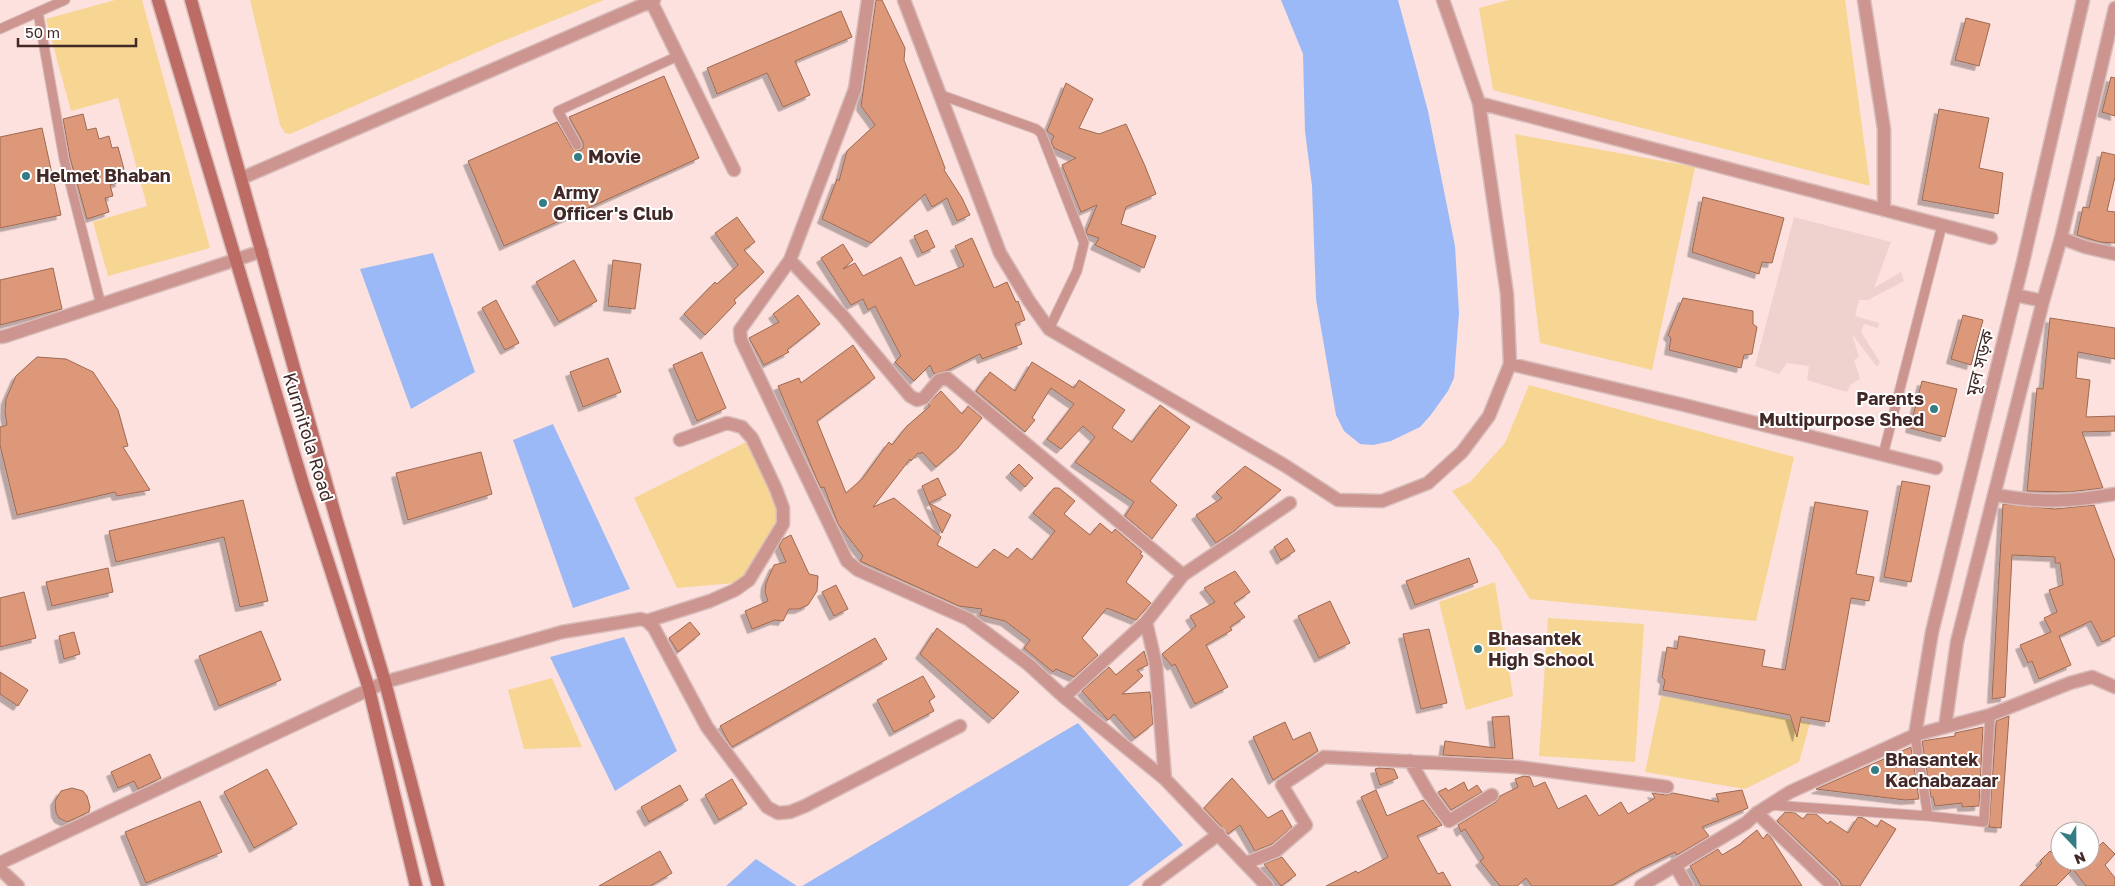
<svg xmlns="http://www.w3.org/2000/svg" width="2115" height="886" font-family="'Golos Text','Noto Sans Bengali',sans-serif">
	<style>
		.built { fill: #efd1cd }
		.green { fill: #f6d692 }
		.water { fill: #9cb9f7 }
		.building { fill: #dd9879; stroke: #9d6952; filter: url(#shadow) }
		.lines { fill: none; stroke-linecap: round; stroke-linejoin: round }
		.service-casing { stroke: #d7bcb9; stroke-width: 11 }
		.minor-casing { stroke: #d7bcb9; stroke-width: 15 }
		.tertiary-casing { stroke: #d7bcb9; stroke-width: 15 }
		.secondary-casing { stroke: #d7bcb9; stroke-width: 15 }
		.service { stroke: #cd9590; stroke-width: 9 }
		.minor { stroke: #cd9590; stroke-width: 12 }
		.tertiary { stroke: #cd9590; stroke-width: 12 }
		.secondary { stroke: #bc6b65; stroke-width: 12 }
		.poi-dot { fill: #357d85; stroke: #fff; stroke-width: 2 }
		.labels { text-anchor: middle; stroke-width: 4; stroke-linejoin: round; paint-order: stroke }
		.poi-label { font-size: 18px; font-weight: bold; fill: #422927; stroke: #fff; text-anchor: start }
		.street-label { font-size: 18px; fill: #422927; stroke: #fff }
	</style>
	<defs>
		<filter id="shadow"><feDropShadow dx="-4.5" dy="4.5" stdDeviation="0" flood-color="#0004"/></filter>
	</defs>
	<rect width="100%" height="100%" fill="#fce1de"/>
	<path class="built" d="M1794 217 1891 242 1874 288 1901 272 1904 281 1868 300H1859L1855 316 1879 323 1878 328 1864 324 1861 332 1880 362 1877 367 1852 334 1859 357 1854 360 1860 379 1851 384 1847 392 1807 380 1809 366 1787 363 1779 374 1755 366Z"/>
	<path class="green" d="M115 0H142L210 248 108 276 93 222 147 206 118 98 71 111 46 19Z
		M250 0H604L498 43 290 134 285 133 280 125Z
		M1509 0H1845L1870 186 1493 90 1479 8Z
		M1515 134 1695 167 1652 370 1540 343Z
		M1529 385 1794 457 1756 621 1530 599 1498 549 1452 491 1470 482 1505 443Z
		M746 442 782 508 746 582 677 588 634 498Z
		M1495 582 1513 696 1466 710 1439 602Z
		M1548 618 1644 624 1635 762 1539 756Z
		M552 678 582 747 524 749 508 690Z
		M1661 696 1810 723 1799 762 1745 789 1645 772Z"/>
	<path class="water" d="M1281 0H1398L1428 111 1455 246 1459 313 1454 378 1448 391 1430 416 1420 427 1391 441 1373 445 1360 444 1344 431 1336 415 1316 299 1312 186 1305 131 1303 54Z
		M433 253 475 372 411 409 360 269Z
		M553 424 630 589 573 608 513 440Z
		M624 637 677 751 615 791 550 657Z
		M1078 723 1183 845 1128 886H802Z
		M756 859 797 886H726Z"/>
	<path class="building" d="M876 0H882L905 48 904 60 945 168 944 170 962 198 970 215 957 221 947 198 932 207 925 194 871 243 822 219 837 179 839 181 847 151 875 125 861 106Z
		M841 11 852 37 795 61 810 95 783 107 767 73 717 94 707 68Z
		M1966 18 1990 24 1979 66 1955 60Z
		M664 76 699 158 504 246 468 161 557 122 572 148 580 151 583 148V142L569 117Z
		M2111 77 2115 78V116L2102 112Z
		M1066 83 1093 99 1079 128 1099 134 1126 124 1145 166 1156 194 1126 207 1121 224 1156 236 1144 268 1095 245 1099 238 1087 234 1086 232 1097 205 1081 212 1062 165 1076 158 1054 148 1051 142 1054 136 1047 131Z
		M1939 109 1989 118 1979 168 2003 173 1998 214 1922 200Z
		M83 114 87 130 96 128 99 139 109 136 112 148 118 147 124 169 117 171 120 182 110 185 113 196 105 198 109 212 87 219 70 158 63 119Z
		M42 128 61 215 0 228V137Z
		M2102 152 2115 155V177L2107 211 2115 212V243L2100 242 2077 235 2083 207 2089 208Z
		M1703 197 1784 218 1772 263 1762 262 1759 274 1692 252Z
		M737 217 755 242 744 250 764 272 734 300 736 303 705 335 684 314 715 282 717 284 738 265 715 233Z
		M927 230 935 247 922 253 914 236Z
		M972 238 994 288 1007 282 1016 302 1018 301 1025 320 1015 324 1022 344 982 359 980 354 948 370 934 374 930 365 914 381 895 362 901 356 875 306 868 310 863 299 851 305 821 258 843 244 853 260 843 269 855 263 863 276 901 257 915 286 964 266 955 246Z
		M574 260 597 301 559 322 536 282Z
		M613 260 641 264 635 309 608 306Z
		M53 268 62 309 0 325V280Z
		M798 295 820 324 787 350 789 352 764 365 749 338 779 322 773 314Z
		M1683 298 1753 311V324L1757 327 1752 354 1744 355 1741 368 1669 350 1671 338 1668 335Z
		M496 300 519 343 505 350 482 308Z
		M1963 315 1983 320 1971 365 1951 359Z
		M2050 318 2115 328V359L2078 352 2076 378 2090 380 2086 417 2115 416V431L2082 432 2103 488 2069 492 2027 491 2037 388 2043 389Z
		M853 345 875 378 817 421 846 493 862 479 889 442 892 445 907 426 930 406 928 404 941 391 962 414 968 406 982 418 958 448 936 467 922 452 920 454 918 453 911 461 910 459 873 507 894 498 941 537 937 545 977 568 994 549 1008 558 1017 548 1032 560 1055 531 1033 513 1054 488H1059L1075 501 1064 514 1090 535 1100 523 1112 533 1115 529 1142 552 1140 554 1143 556 1126 582 1151 603 1136 620 1107 608 1082 638 1098 655 1074 677 1056 669 1053 672 1024 648 1030 640 1005 621 980 615 982 609 959 606 860 561 863 556 838 524 824 487 821 488 817 480 778 386 799 378 801 383Z
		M702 352 726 408 697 421 673 365Z
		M37 357 66 359 93 372 118 410 128 446 123 447 150 490 117 496 115 492 17 515 0 445V427L7 425 5 412 6 399 16 376Z
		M608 358 621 392 583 407 570 372Z
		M1032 362 1074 388 1079 380 1125 410 1112 428 1132 442 1160 405 1190 427 1150 481 1177 505 1152 539 1125 516 1134 502 1075 462 1095 437 1083 426 1061 449 1047 439 1074 404 1051 388 1032 418 1035 420 1025 432 976 391 990 372 1015 391Z
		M1922 381 1957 389 1945 437 1910 428Z
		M481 452 492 494 408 520 396 473Z
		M1019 464 1033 478 1025 487 1010 473Z
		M1245 466 1281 490 1234 531 1216 543 1196 515 1222 498 1216 492Z
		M938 478 946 495 929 503 922 486Z
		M1902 481 1930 486 1911 582 1884 577Z
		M243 500 268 601 240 607 224 537 116 562 109 531Z
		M1815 502 1868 511 1856 574 1874 577 1869 601 1851 598 1829 722 1801 717 1797 737 1790 715 1663 690 1665 680 1662 677 1667 647 1677 649 1679 636 1765 650 1762 666 1785 670Z
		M929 503 951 515 942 533Z
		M2003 504 2055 509 2094 505 2115 561V636L2102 642 2091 621 2059 636 2071 665 2039 679 2032 661 2028 663 2020 645 2051 632 2044 618 2057 612 2049 590 2063 585 2060 563H2055V557L2012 555 2005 697 1992 699Z
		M791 535 809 574 818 576 817 591 808 605 799 609H789L783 621 775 620 752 629 745 611 768 601 765 592 766 583 774 565 786 562 779 546 783 539Z
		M1287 538 1295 551 1281 560 1274 547Z
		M1469 558 1478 582 1415 605 1406 581Z
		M108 568 113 592 52 606 46 582Z
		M1235 571 1250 592 1234 603 1245 617 1230 627 1232 630 1206 645 1228 687 1195 704 1175 664 1172 666 1162 654 1196 626 1190 616 1215 602 1204 588Z
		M836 585 848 609 834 616 822 592Z
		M24 592 36 638 0 647V598Z
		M1330 601 1350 643 1319 658 1298 616Z
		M690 622 700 634 678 652 669 638Z
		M937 628 1019 692 993 719 920 654Z
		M1429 629 1447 703 1421 709 1403 634Z
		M261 631 281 680 219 706 199 656Z
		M74 632 80 654 64 659 59 636Z
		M875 638 887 659 732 747 728 741 720 726Z
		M1144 651 1148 665 1137 670 1143 676 1122 694 1150 692 1153 724 1135 738 1114 714 1108 720 1082 691 1109 667 1116 675Z
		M0 672 28 690 18 706 0 694Z
		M923 676 935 697 929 701 934 711 894 732 877 700Z
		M1509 716 1513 759 1443 755 1445 741 1495 748 1492 717Z
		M2009 716 2001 828 1989 827 1996 725V721Z
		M1285 722 1293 740 1310 732 1318 751 1273 780 1253 737Z
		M1983 727 1979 806 1962 807V803L1935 806 1933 797H1931L1922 741 1955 736V733Z
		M1911 747 1919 799 1905 800 1816 789Z
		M150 754 161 778 138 789 134 781 118 788 111 772Z
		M1379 768 1394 769 1398 778 1380 785 1375 769Z
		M267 769 297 824 254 848 224 792Z
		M1524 776 1530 777 1534 787 1545 782 1558 809 1586 795 1599 816 1621 802 1628 814 1655 798 1652 793 1666 795 1673 793 1719 802 1716 794 1742 790 1748 808 1702 827 1709 836 1677 855 1675 852 1642 868 1611 886H1532L1526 878 1517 886H1500L1480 861 1484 858 1465 829 1461 832 1458 825 1496 802 1500 796 1518 787 1515 779Z
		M1232 778 1268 818 1282 810 1292 827 1272 844 1255 851 1240 825 1228 834 1204 808Z
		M732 779 747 804 719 820 705 795Z
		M1464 782 1468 791 1477 785 1482 792 1451 810 1438 792 1446 788 1448 791Z
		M680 785 688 800 649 822 641 807Z
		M72 788 83 791 87 796 90 807 89 812 67 822 59 818 56 813 55 801 61 791Z
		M1376 790 1387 816 1423 800 1442 825 1417 836 1438 874 1443 872 1451 886H1326L1356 871 1358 873 1388 857 1361 797Z
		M200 801 222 852 146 883 125 832Z
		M1785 812 1795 813 1803 819 1807 814H1816L1828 824 1830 821 1848 833 1858 817 1863 818 1877 827 1881 820 1896 829 1860 886H1842L1839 880 1777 821Z
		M1757 830 1763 839 1767 834 1770 836 1802 886H1701L1690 866 1718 849 1722 855 1742 843V842Z
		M2103 842 2115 854 2105 865 2115 878V886H2086L2072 868 2084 861H2090V855Z
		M660 851 672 873 650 886H599Z
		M2050 851 2071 871 2056 886H2020L2042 863 2040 861Z
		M1282 857 1296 875 1281 886 1264 864Z"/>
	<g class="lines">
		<g class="service-casing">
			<path id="service" d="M38 12 64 159 101 305
				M0 29 65 0
				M941 95 1036 129 1041 133 1084 243 1077 271 1049 329
				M577 145 558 111 678 56
				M1883 455 1942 225
				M1915 735 1928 816 1984 822 1990 715
				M1769 805 1928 816 1927 810"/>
		</g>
		<g class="minor-casing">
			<path id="minor" d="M868 0 855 89 790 260 740 330 741 340 847 561 858 570 968 619 1028 664 1064 697 1165 779 1267 886
				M904 0 1000 253 1029 301 1049 329 1284 465 1338 500 1382 501 1428 483 1462 452 1489 416 1510 364 1507 294 1479 103 1443 0
				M1864 0 1884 129V210
				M651 1 734 170
				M1479 103 1991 238
				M242 178 654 0
				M2061 238 2085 247 2115 254
				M790 260 842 315 910 396 917 400 924 398 939 380 947 378 1183 575
				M0 337 6 336 262 251
				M1510 364 1680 404 1936 468
				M1995 495C2040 503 2070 502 2115 494
				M647 621 710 601 735 590 749 580 783 524V508L776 489 752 438 742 427 727 423 680 440
				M1146 622 1156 665 1165 779
				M1064 697 1146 622 1183 575 1290 503
				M1410 761 1429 794 1449 821 1492 795
				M1757 813 1833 886
				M0 863 385 682 562 632 641 619 647 621 654 628 707 727 767 807 778 813 790 812 805 806 960 726
				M1246 863 1276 851 1306 825 1282 785 1324 757 1518 767 1667 787
				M1675 865 1687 886
				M0 869 18 886
				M1149 886 1219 834"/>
		</g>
		<g class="tertiary-casing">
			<path id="tertiary" d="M2015 295 2043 301
				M1945 727 1957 642 2043 301 2061 238 2115 8
				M1915 735 1932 632 2023 262 2083 0
				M1641 886 1746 823 1757 813 1790 792 1915 735 1990 715 2070 683 2092 677 2115 687"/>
		</g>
		<g class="secondary-casing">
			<path id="secondary" d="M158 0 303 484 369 689 416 886
				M191 0 336 518 385 682 438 886"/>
		</g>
		<use href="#service" class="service"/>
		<use href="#minor" class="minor"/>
		<use href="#tertiary" class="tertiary"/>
		<use href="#secondary" class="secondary"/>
	</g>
	<g class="poi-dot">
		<circle cx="578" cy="157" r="5"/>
		<circle cx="26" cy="176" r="5"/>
		<circle cx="543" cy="203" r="5"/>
		<circle cx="1934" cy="409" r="5"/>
		<circle cx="1478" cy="649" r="5"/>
		<circle cx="1875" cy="770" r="5"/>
	</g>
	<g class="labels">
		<g class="poi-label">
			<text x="588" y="163">Movie</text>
			<text x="36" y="182">Helmet Bhaban</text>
			<text x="553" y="199">Army<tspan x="553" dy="21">Officer's Club</tspan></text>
			<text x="1924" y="405" text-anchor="end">Parents<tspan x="1924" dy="21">Multipurpose Shed</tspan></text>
			<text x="1488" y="645">Bhasantek<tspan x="1488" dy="21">High School</tspan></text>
			<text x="1885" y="766">Bhasantek<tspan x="1885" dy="21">Kachabazaar</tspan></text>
		</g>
		<g class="street-label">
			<text transform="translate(1980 363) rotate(-76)" y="6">মূল সড়ক</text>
			<text transform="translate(308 437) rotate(73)" y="6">Kurmitola Road</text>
		</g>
	</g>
	<g transform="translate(2075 846) rotate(158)"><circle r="24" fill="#ffffff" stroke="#b3a9a9"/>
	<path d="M0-4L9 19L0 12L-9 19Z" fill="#357d85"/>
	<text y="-8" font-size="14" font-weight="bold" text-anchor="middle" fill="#422927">N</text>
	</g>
	<path d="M18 38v8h118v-8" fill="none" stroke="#422927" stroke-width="2.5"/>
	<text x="25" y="38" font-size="15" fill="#422927" stroke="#ffffff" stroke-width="4" paint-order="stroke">50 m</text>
</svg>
